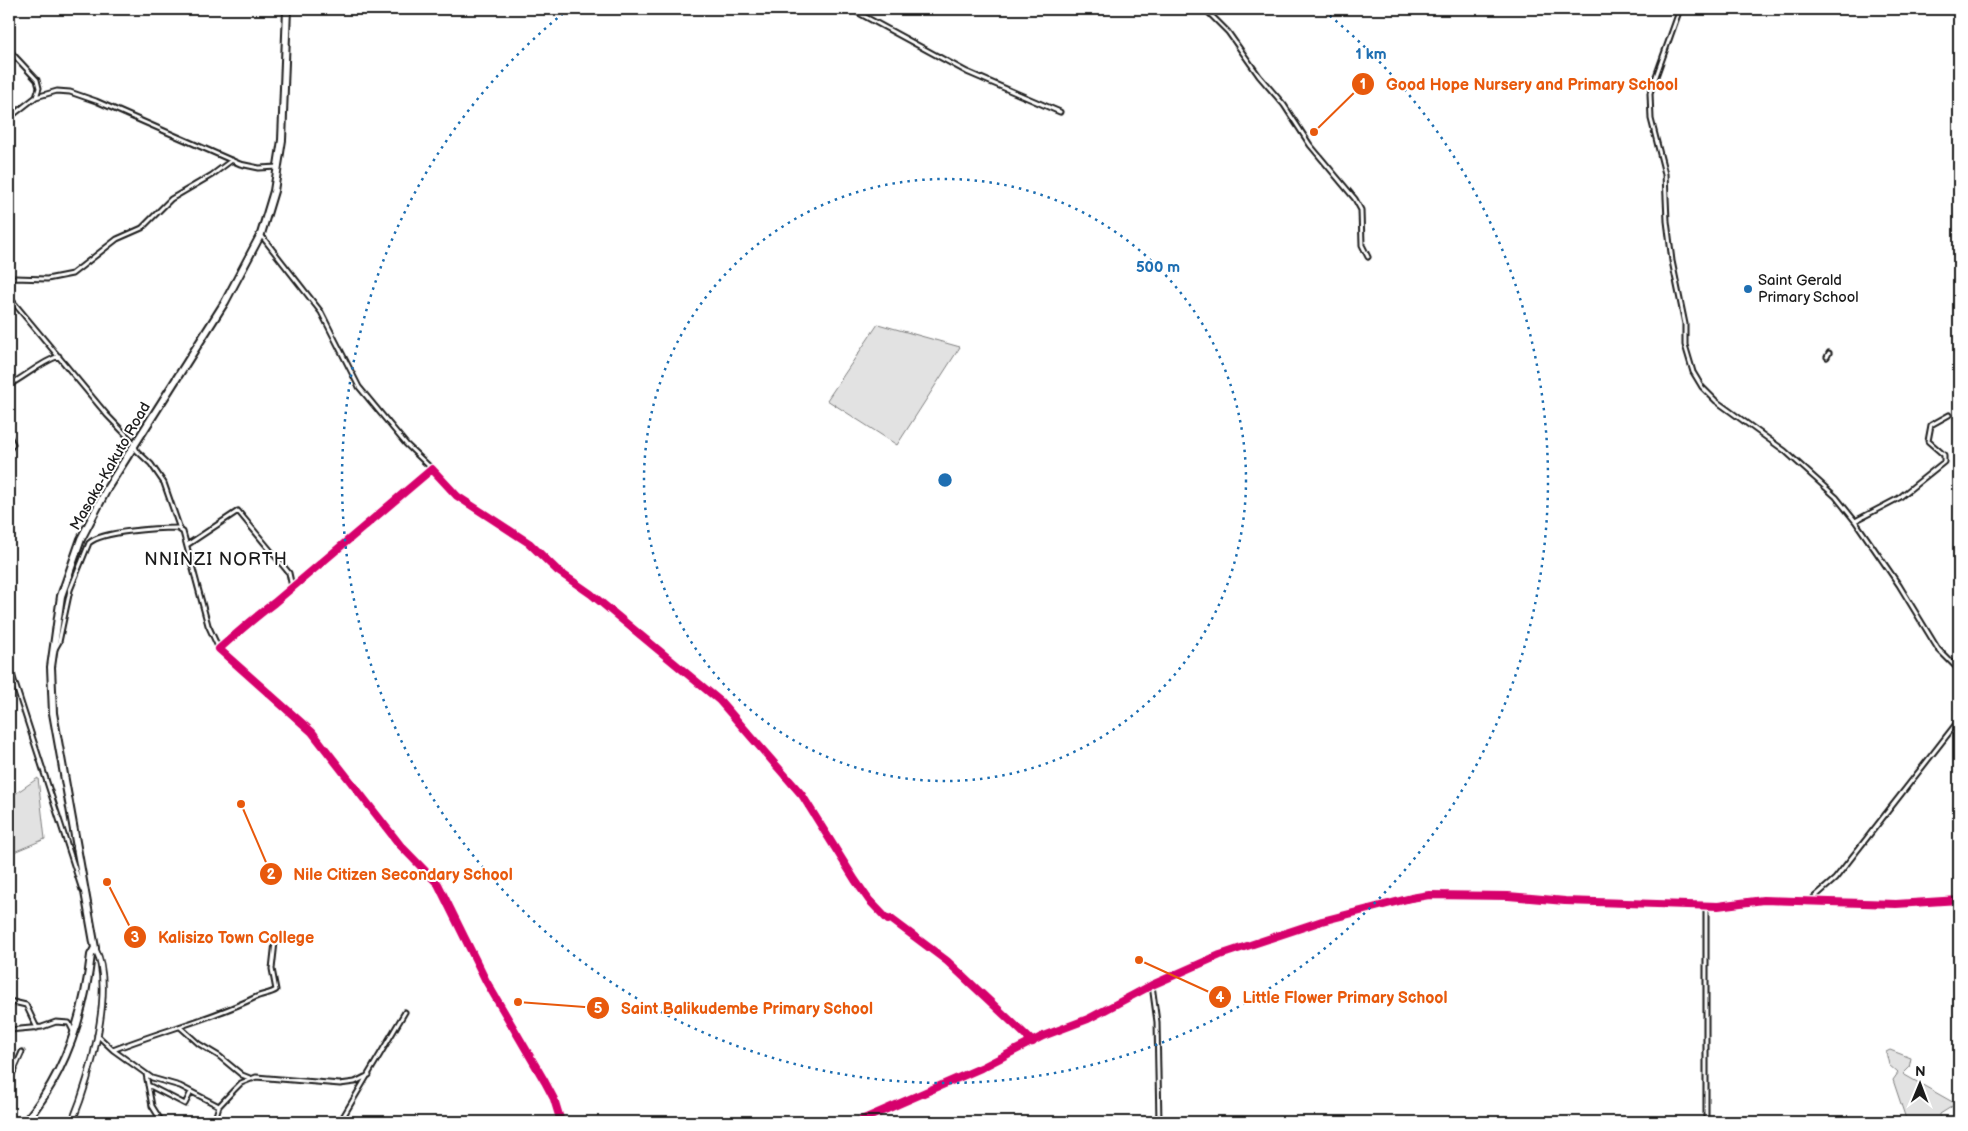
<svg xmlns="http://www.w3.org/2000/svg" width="1968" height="1131" font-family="'Balsamiq Sans',sans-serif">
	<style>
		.green { fill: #e2e2e2; stroke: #7f7f7f }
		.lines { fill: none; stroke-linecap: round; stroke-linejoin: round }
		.street-casing { stroke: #1c1c1c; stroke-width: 7 }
		.secondary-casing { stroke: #1c1c1c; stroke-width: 8 }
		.highway-casing { stroke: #1c1c1c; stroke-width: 10 }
		.street { stroke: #fff; stroke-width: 3 }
		.secondary { stroke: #fff; stroke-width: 4.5 }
		.highway { stroke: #fff; stroke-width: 6 }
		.cycleway-casing { stroke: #fff; stroke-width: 11 }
		.cycleway { stroke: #d6006c; stroke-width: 8 }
		.ring { fill: none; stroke: #1f6fb2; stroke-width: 2.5; stroke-dasharray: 2.5 5 }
		.poi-dot { fill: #1f6fb2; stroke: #fff; stroke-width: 2 }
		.labels { text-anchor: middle; stroke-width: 4; stroke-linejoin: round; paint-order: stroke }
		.poi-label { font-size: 15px; fill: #1c1c1c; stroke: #fff; text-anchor: start }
		.street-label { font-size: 15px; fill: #1c1c1c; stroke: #fff }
		.quarter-label { font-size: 18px; letter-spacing: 1px; fill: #1c1c1c; stroke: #fff }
		.centre { fill: #1f6fb2; stroke: #fff; stroke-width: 2.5 }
		.ring-label { font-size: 15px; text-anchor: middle; font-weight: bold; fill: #1f6fb2; stroke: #fff; stroke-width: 4; stroke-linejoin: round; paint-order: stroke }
		.leader { fill: none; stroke: #e8590c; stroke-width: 2 }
		.callout-dot { fill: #e8590c; stroke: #fff; stroke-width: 2 }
		.mark-label { font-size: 15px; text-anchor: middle; font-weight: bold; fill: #fff }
		.callout-label { font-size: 16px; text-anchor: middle; font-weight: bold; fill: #e8590c; stroke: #fff; stroke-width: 4; stroke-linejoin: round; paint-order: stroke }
	</style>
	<rect width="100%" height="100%" fill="#fff"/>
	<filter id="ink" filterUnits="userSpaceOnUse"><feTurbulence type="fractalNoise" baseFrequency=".02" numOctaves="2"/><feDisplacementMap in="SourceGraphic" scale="10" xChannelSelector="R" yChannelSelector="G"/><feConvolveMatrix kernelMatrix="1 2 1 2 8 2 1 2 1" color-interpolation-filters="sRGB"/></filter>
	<g filter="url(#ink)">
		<path class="green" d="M878 324 960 347 897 445 827 400Z
			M38 778 45 839 9 854V798Z
			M1890 1050 1911 1058 1909 1068 1903 1074 1956 1104 1940 1114V1122H1907L1893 1080 1898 1073 1889 1065 1886 1052Z"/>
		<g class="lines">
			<g class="street-casing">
				<path id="street" d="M851 9 967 72 1060 112
					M1205 9 1228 32 1259 76 1284 105 1310 145 1355 199 1361 210 1362 245 1368 257
					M1680 9 1650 93 1651 119 1665 174 1667 221 1672 261 1685 324V345L1693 372 1702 387 1716 401 1785 451 1836 497 1855 521 1899 585 1938 649 1959 670
					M9 50 37 80 39 88 36 97
					M9 118 36 97 57 91 70 92 96 101 240 164 259 168 278 167
					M261 235 321 312 359 387 406 444 432 469
					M9 280 15 278 47 279 72 274 117 239 142 228 171 199 212 175 232 160
					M9 297 107 415 132 441 137 451 151 464 164 483 180 529
					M1827 357 1829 353
					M9 385C26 376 41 362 59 356
					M9 436 13 444 9 450
					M1855 521 1899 498 1944 462V455L1928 441 1931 425 1949 415
					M187 545 238 511 289 573 292 587
					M55 649 59 642 70 590 89 543C102 531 158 528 177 528L183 532 208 625 219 649
					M9 665 82 890
					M1810 901 1835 879 1959 720
					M1152 985 1157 1022 1159 1122
					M9 1001 26 1005 37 1028
					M180 1027 199 1044 219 1056 242 1075 252 1079
					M9 1030 42 1027 56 1022 69 1023 74 1033
					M97 1035 113 1050C160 1031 209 1020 254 998 261 994 270 994 276 990L272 969 275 942
					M113 1050 152 1078 180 1086 219 1106
					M9 1066 15 1070
					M146 1074 152 1106 162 1122
					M9 1081 22 1052
					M148 1085 185 1104 191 1092
					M214 1122 219 1106 234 1090 241 1083 256 1077 340 1084 355 1082 369 1075
					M340 1122 405 1012
					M561 1122 554 1099 545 1082 486 981 438 884 400 845 312 732 219 649C237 633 254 618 274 603L432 469 457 496 529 543 558 571 591 594 720 701 802 795 855 880 869 900 888 920 891 919 947 961 1033 1042
					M857 1122 981 1068 1043 1036 1088 1019 1152 985 1220 955 1322 921 1411 898 1429 895 1508 896 1565 901 1718 906 1763 900 1896 904 1959 900
					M1706 1122V905"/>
			</g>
			<g class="secondary-casing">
				<path id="secondary" d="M72 1122C89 1081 116 988 95 948"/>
			</g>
			<g class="highway-casing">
				<path id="highway" d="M25 1122C65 1074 84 1017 91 955L95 948 53 713 51 667 61 596 81 539 108 487 225 302 261 234 274 191 282 140 287 9"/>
			</g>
			<use href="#street" class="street"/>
			<use href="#secondary" class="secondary"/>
			<use href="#highway" class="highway"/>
			<g class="cycleway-casing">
				<path id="cycleway" d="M561 1122 554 1099 545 1082 486 981 438 884 400 845 312 732 219 649C237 633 254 618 274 603L432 469 457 496 529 543 558 571 591 594 720 701 802 795 855 880 869 900 888 920 891 919 947 961 1033 1042
					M857 1122 981 1068 1043 1036 1088 1019 1152 985 1220 955 1322 921 1411 898 1429 895 1508 896 1565 901 1718 906 1763 900 1896 904 1959 900"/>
			</g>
			<use href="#cycleway" class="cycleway"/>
		</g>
	</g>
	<g class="ring">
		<circle cx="945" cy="480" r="301"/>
		<path d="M1324 11A603 603 0 1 1 566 11"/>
	</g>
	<circle class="poi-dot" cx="1748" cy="289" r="5"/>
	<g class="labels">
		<g class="poi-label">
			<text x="1758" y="285">Saint Gerald<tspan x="1758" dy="17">Primary School</tspan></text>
		</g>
		<g class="street-label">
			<text transform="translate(110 466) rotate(-60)" y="5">Masaka-Kakuto Road</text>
		</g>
		<g class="quarter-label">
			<text x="216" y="565">NNINZI NORTH</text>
		</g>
	</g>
	<circle cx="945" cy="480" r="8" class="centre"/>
	<g class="ring-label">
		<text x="1371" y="59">1 km</text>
		<text x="1158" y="272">500 m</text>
	</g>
	<path class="leader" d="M1314 132L1363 84M241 804L271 874M107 882L135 937M1139 960L1220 997M518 1002L598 1008"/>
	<g class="callout-dot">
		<circle cx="1314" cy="132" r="5"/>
		<circle cx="241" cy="804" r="5"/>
		<circle cx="107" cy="882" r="5"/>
		<circle cx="1139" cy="960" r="5"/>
		<circle cx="518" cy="1002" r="5"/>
		<circle cx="1363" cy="84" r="12"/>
		<circle cx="271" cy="874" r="12"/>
		<circle cx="135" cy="937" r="12"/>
		<circle cx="1220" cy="997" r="12"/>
		<circle cx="598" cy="1008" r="12"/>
	</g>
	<g class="mark-label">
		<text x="1363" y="89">1</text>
		<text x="271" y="879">2</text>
		<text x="135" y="942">3</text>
		<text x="1220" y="1002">4</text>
		<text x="598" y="1013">5</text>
	</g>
	<g class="callout-label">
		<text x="1532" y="90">Good Hope Nursery and Primary School</text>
		<text x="403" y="880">Nile Citizen Secondary School</text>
		<text x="236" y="943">Kalisizo Town College</text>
		<text x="1345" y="1003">Little Flower Primary School</text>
		<text x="747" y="1014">Saint Balikudembe Primary School</text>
	</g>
	<rect width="1968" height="1131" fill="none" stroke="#fff" stroke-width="30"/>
	<rect x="15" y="15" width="1938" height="1101" fill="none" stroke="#1c1c1c" stroke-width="2" filter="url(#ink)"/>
	<g transform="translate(1920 1084) rotate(1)" stroke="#ffffff" stroke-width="4" paint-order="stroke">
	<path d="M0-4L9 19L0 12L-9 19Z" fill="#1c1c1c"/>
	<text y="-8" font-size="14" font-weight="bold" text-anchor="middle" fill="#1c1c1c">N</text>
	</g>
</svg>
